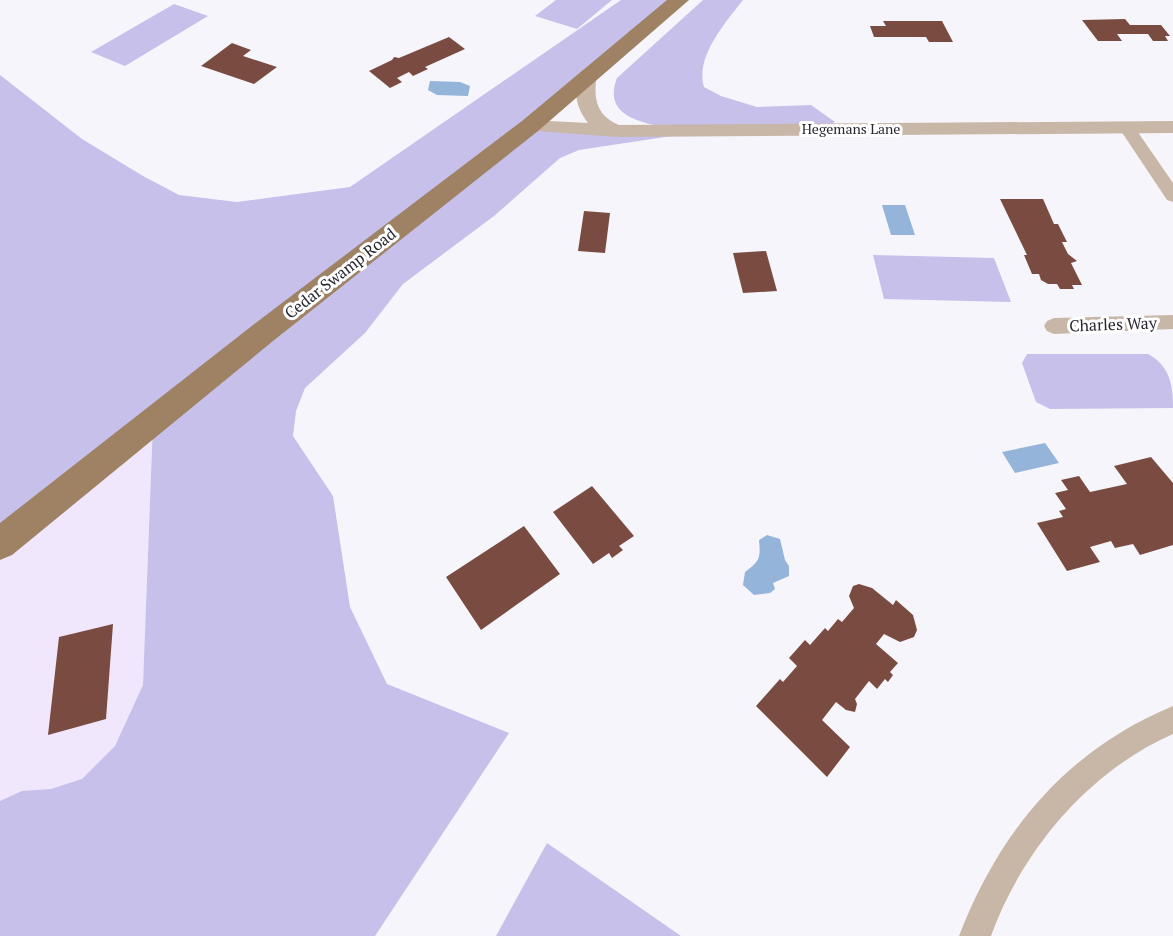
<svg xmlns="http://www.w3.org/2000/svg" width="1173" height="936" font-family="'PT Serif',serif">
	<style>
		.commercial { fill: #f0e7fd }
		.green { fill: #c6c0ea }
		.water { fill: #94b4da }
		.building { fill: #7a4c41 }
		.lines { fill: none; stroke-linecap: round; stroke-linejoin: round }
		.minor { fill: #c8b7a7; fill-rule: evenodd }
		.tertiary { fill: #c8b7a7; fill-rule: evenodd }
		.primary { fill: #9f8264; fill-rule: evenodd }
		.labels { text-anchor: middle; stroke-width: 6; stroke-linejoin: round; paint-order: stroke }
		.far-street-label { font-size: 14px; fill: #282630; stroke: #fff }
		.street-label { font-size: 16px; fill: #282630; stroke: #fff }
	</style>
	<rect width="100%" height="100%" fill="#f6f5fb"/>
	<path class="commercial" d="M153 422 139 792 0 869V544Z"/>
	<path class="green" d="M556 0H612L577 29 535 16Z
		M621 0H679L537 121 685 131C654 124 600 122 617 78L703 0H743C725 23 695 57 704 87L721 96 757 107 811 105 835 122 829 126 698 132 579 150 560 158 494 216 403 284 365 333 305 388 296 411 293 436 333 496 350 607 387 684 509 733 375 936H0V801L22 791 51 789 82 779 115 746 143 685 153 423 0 544V75L82 139 143 176 179 195 237 202 350 187Z
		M174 4 208 16 125 66 91 52Z
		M873 255 994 258 1011 302 884 299Z
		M1027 354H1148C1170 366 1173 385 1173 408L1050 409 1036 402 1022 363Z
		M547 843 681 936H496Z"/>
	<path class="water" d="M430 81 460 82 470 86 468 96 437 95 428 90Z
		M882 205H905L915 235H891Z
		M1045 443 1059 463 1015 473 1002 452Z
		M767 535 780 539 785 560 789 566V576L773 583 775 589 770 593 754 595 743 585 745 572C759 561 761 560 759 540Z"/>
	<path class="building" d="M1125 19 1130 25H1161L1170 36H1165L1168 41H1153L1148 34H1117L1122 41H1098L1082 20Z
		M883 21H942L953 42H929L926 37H874L870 26H886Z
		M449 37 465 49 425 67 428 69 413 76 409 72 397 78 402 82 390 88 369 71 392 60 394 57 399 58Z
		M232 43 251 50 243 56 277 67 254 84 201 66Z
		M1000 199H1043L1054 224H1058L1067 242H1062L1068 254 1077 261 1071 263 1082 285H1072L1074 289H1060L1057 284H1048L1041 280 1039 274H1032L1024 255H1027Z
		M584 211 610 213 605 253 578 251Z
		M766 251 777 291 743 293 733 253Z
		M1151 457 1173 483V545L1140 555 1133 544 1115 548 1111 541 1090 547 1100 562 1067 571 1037 523 1063 517 1059 511 1066 509 1055 493 1068 490 1061 480 1079 476 1090 492 1127 484 1114 466Z
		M592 486 634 536 619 546 623 550 612 558 609 553 593 564 553 512Z
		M524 526 560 574 481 630 446 577Z
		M859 584 872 588 893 605 896 600 913 615 917 630 914 637 900 642 884 634 876 644 898 663 890 672 893 675 888 682 885 679 877 689 869 681 855 699 857 704 855 712 846 710 836 702 822 720 850 747 827 777 756 706 780 679 783 682 797 666 789 658 805 640 810 645 825 628 828 631 838 619 842 622 854 608 849 596 853 586Z
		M113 624 106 719 48 735 59 637Z"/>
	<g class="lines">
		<path class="minor" d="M1127 123 1133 125 1173 183V202L1167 200 1119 128Z
			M1173 315V329L1054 334 1047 331 1044 326 1047 321 1054 318Z
			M1173 706V734C1089 771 1022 850 991 936H959C1000 830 1067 750 1173 706Z"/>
		<path class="tertiary" d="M586 74 596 80C594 102 598 116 619 125L1173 121V133L617 137 523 130 520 126 523 122 530 120 588 123C577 109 575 97 576 80Z"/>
		<path class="primary" d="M667 0H689L538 131 273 341 12 555 0 560V523L253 325 522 121Z"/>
	</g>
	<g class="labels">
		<g class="far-street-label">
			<text x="851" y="134">Hegemans Lane</text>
		</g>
		<g class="street-label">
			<text transform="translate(340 273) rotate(-38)" y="6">Cedar Swamp Road</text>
			<text transform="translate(1113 324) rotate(-2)" y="6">Charles Way</text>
		</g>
	</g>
</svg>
